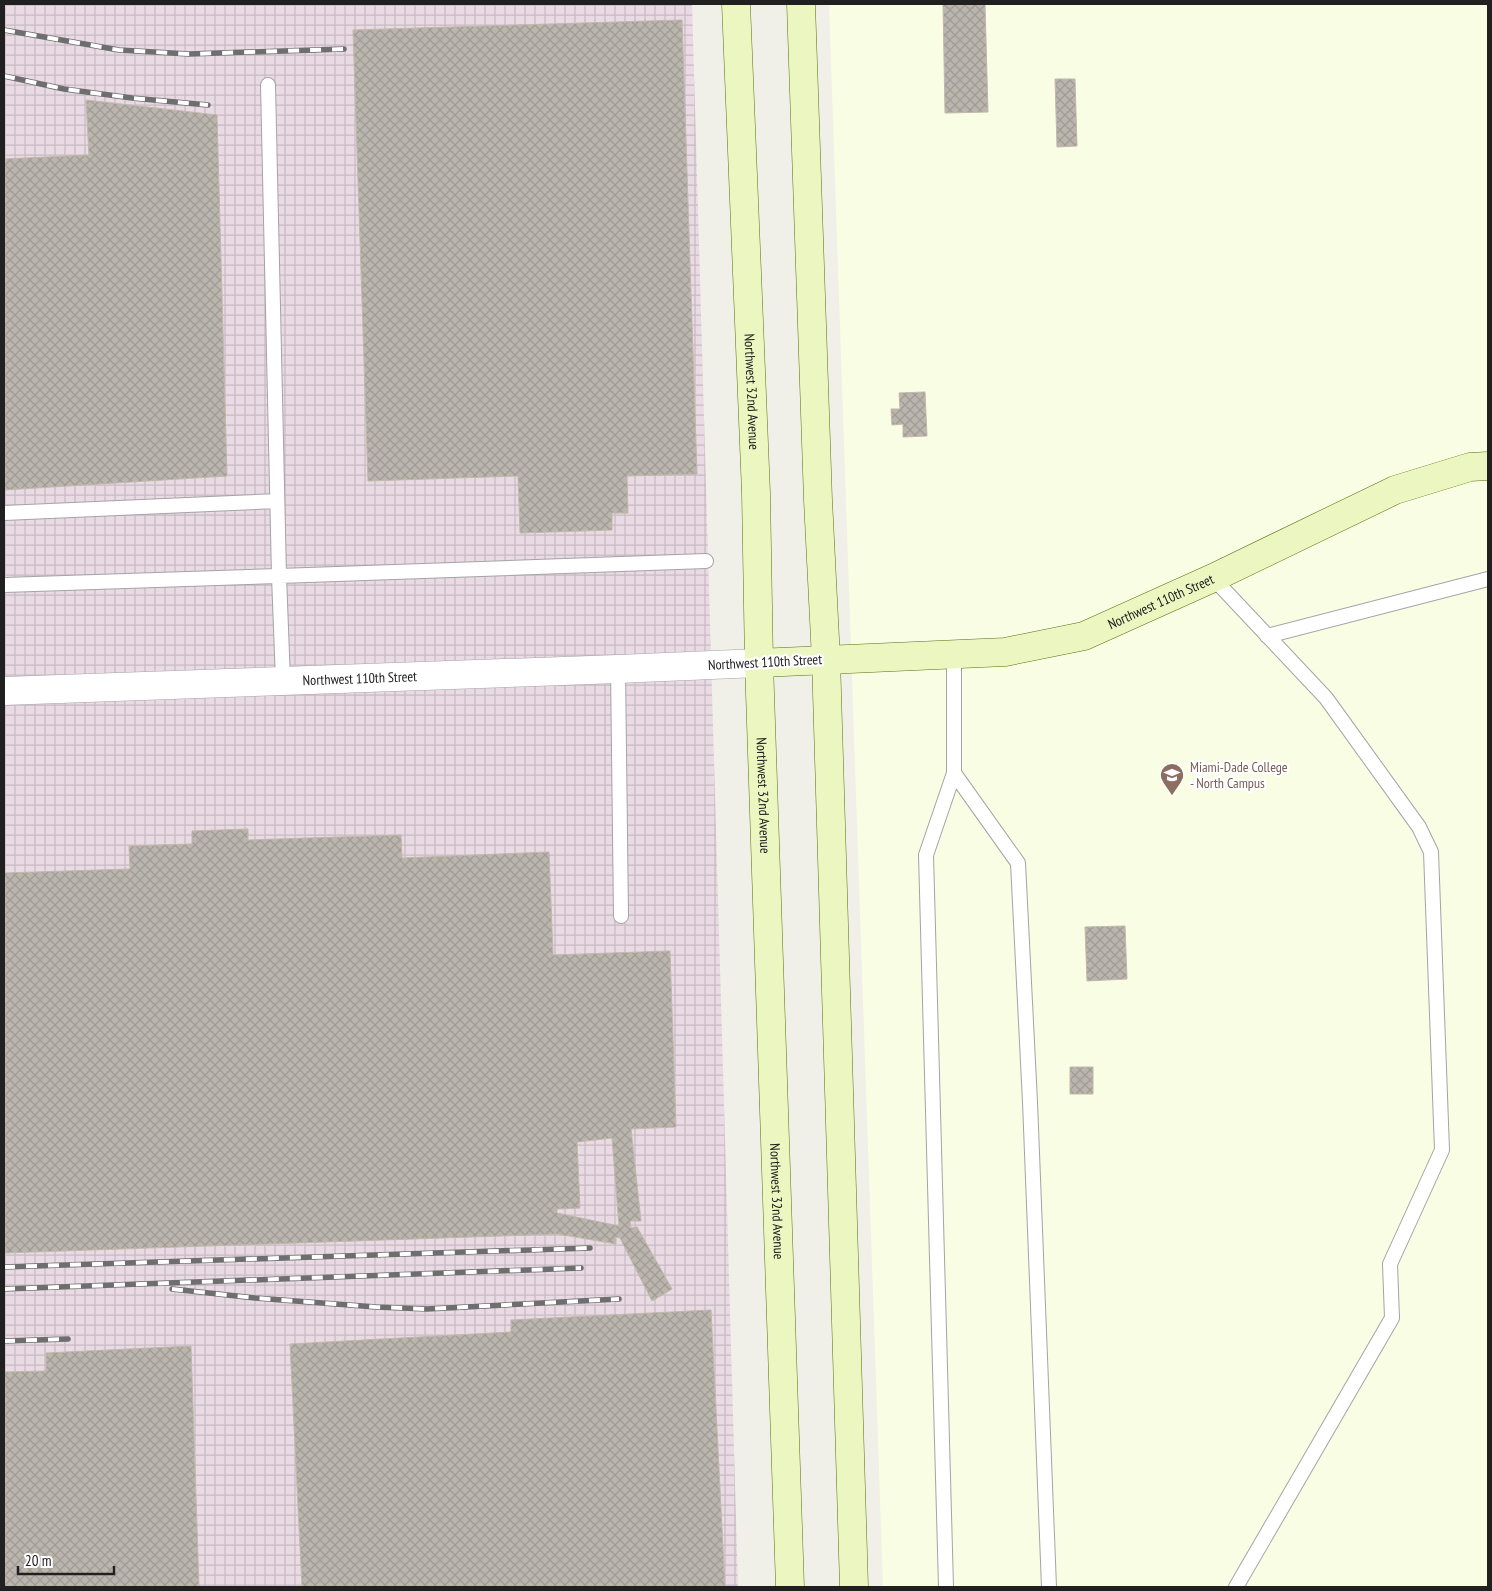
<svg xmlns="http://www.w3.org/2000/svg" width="1492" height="1591" font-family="'PT Sans Narrow',sans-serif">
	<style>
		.industrial { fill: url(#industrial-grid) }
		.education { fill: #f9fde4 }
		.building { fill: url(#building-cross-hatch); stroke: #c1b8ab; fill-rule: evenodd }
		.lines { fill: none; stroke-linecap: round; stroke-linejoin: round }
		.lane-casing { stroke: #a4a4a4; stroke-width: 16 }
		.street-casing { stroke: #a4a4a4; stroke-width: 29 }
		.secondary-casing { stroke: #58720d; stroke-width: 29 }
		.lane { stroke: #fff; stroke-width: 14 }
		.street { stroke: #fff; stroke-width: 28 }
		.secondary { stroke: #ebf6c0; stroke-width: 28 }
		.rail-casing { stroke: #6e6e6e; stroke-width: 5.5 }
		.rail { stroke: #fff; stroke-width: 4; stroke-dasharray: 11; stroke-linecap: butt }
		.labels { text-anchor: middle; stroke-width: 4.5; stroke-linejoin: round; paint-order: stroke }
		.street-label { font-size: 14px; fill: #202020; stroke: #fff }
		.education-label { font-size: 14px; fill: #785e54; stroke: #fff; text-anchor: start }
	</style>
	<defs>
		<pattern id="industrial-grid" width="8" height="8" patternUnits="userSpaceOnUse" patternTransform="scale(1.25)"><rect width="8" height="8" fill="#e9dae4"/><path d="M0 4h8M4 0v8" fill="none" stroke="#c8bbc3"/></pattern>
		<pattern id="building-cross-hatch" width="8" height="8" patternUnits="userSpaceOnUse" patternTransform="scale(1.25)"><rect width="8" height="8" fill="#bab5ad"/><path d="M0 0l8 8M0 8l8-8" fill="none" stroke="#a09b95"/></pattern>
	</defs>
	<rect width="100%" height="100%" fill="#f0efe8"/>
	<path class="industrial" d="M4 4H692L738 1587H4Z"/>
	<path class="education" d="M829 4H1488V1587H883Z"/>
	<path class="building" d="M943 4H985L988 112 945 113Z
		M682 20 697 474 627 476 628 513H612V530L520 533 518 476 368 481 353 30Z
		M1055 79H1075L1077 146 1057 147Z
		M86 100 217 115 227 476 4 490V159L89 155Z
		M925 392 927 436 903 437V424L892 425 891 409H900L899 393Z
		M248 829V840L401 835 402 858 549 852 553 955 670 951 676 1127 631 1129 641 1221H630L631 1228 637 1227 672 1289 652 1301 620 1238 616 1237V1244L558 1234 4 1253V873L130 869 129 846 192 844V831ZM612 1138 619 1226 557 1213V1209L580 1208 577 1142Z
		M1125 926 1127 979 1087 981 1085 927Z
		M1070 1067H1093V1094H1070Z
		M711 1310 725 1587H302L290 1344 511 1332V1320Z
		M191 1346 199 1587H4V1372L46 1371V1353Z"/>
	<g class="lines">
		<g class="lane-casing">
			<path id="lane" d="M4 513 277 501
				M1213 578 1326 698 1419 827 1431 852 1442 1150 1390 1264 1392 1318 1236 1587
				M4 585 279 576 268 85
				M1267 636 1488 579
				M618 669 621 916
				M283 681 279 576 706 561
				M954 773 1018 863 1030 1102 1049 1587
				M946 1587 926 855 954 773V655"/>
		</g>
		<g class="street-casing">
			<g id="street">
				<path id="s1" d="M4 691 618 669 759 663"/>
			</g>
		</g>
		<g class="secondary-casing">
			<g id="secondary">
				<path id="s2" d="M736 4 756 493 759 663 790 1587"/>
				<path d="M801 4 818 500 826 659 854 1587"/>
				<path id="s3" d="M759 663 1005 652 1084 636 1213 578 1395 490 1470 467 1488 466"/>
			</g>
		</g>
		<use href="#lane" class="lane"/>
		<use href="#street" class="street"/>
		<use href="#secondary" class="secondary"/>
		<g class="rail-casing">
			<path id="rail" d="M4 30 119 50 189 54 344 49
				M4 76 64 89 132 98 208 105
				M4 1267 590 1248
				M4 1289 581 1268
				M172 1289 255 1298 376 1307 427 1309 619 1299
				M4 1341 68 1339"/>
		</g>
		<use href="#rail" class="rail"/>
	</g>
	<defs>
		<g id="university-pin" transform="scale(1.25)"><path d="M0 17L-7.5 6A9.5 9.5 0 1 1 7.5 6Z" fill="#8d6e63" stroke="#fff"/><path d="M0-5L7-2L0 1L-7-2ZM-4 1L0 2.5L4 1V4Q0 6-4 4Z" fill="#fff"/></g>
	</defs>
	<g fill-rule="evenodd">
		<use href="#university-pin" x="1172" y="775"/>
	</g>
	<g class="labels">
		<g class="street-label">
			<text dy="5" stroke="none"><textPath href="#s2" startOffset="388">Northwest 32nd Avenue</textPath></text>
			<text dy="5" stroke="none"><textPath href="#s3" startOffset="411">Northwest 110th Street</textPath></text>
			<text transform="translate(765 662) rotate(-3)" y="5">Northwest 110th Street</text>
			<text dy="5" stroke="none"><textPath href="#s1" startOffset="356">Northwest 110th Street</textPath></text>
			<text dy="5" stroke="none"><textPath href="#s2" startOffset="792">Northwest 32nd Avenue</textPath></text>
			<text dy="5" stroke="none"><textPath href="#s2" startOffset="1198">Northwest 32nd Avenue</textPath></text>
		</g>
		<g class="education-label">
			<text x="1190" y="772">Miami-Dade College<tspan x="1190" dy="16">- North Campus</tspan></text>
		</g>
	</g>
	<rect width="1492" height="1591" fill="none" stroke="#202020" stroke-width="10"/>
	<path d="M18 1566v8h96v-8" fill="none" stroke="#202020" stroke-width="2.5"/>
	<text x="25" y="1566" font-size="15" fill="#202020" stroke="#ffffff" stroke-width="4" paint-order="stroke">20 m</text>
</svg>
